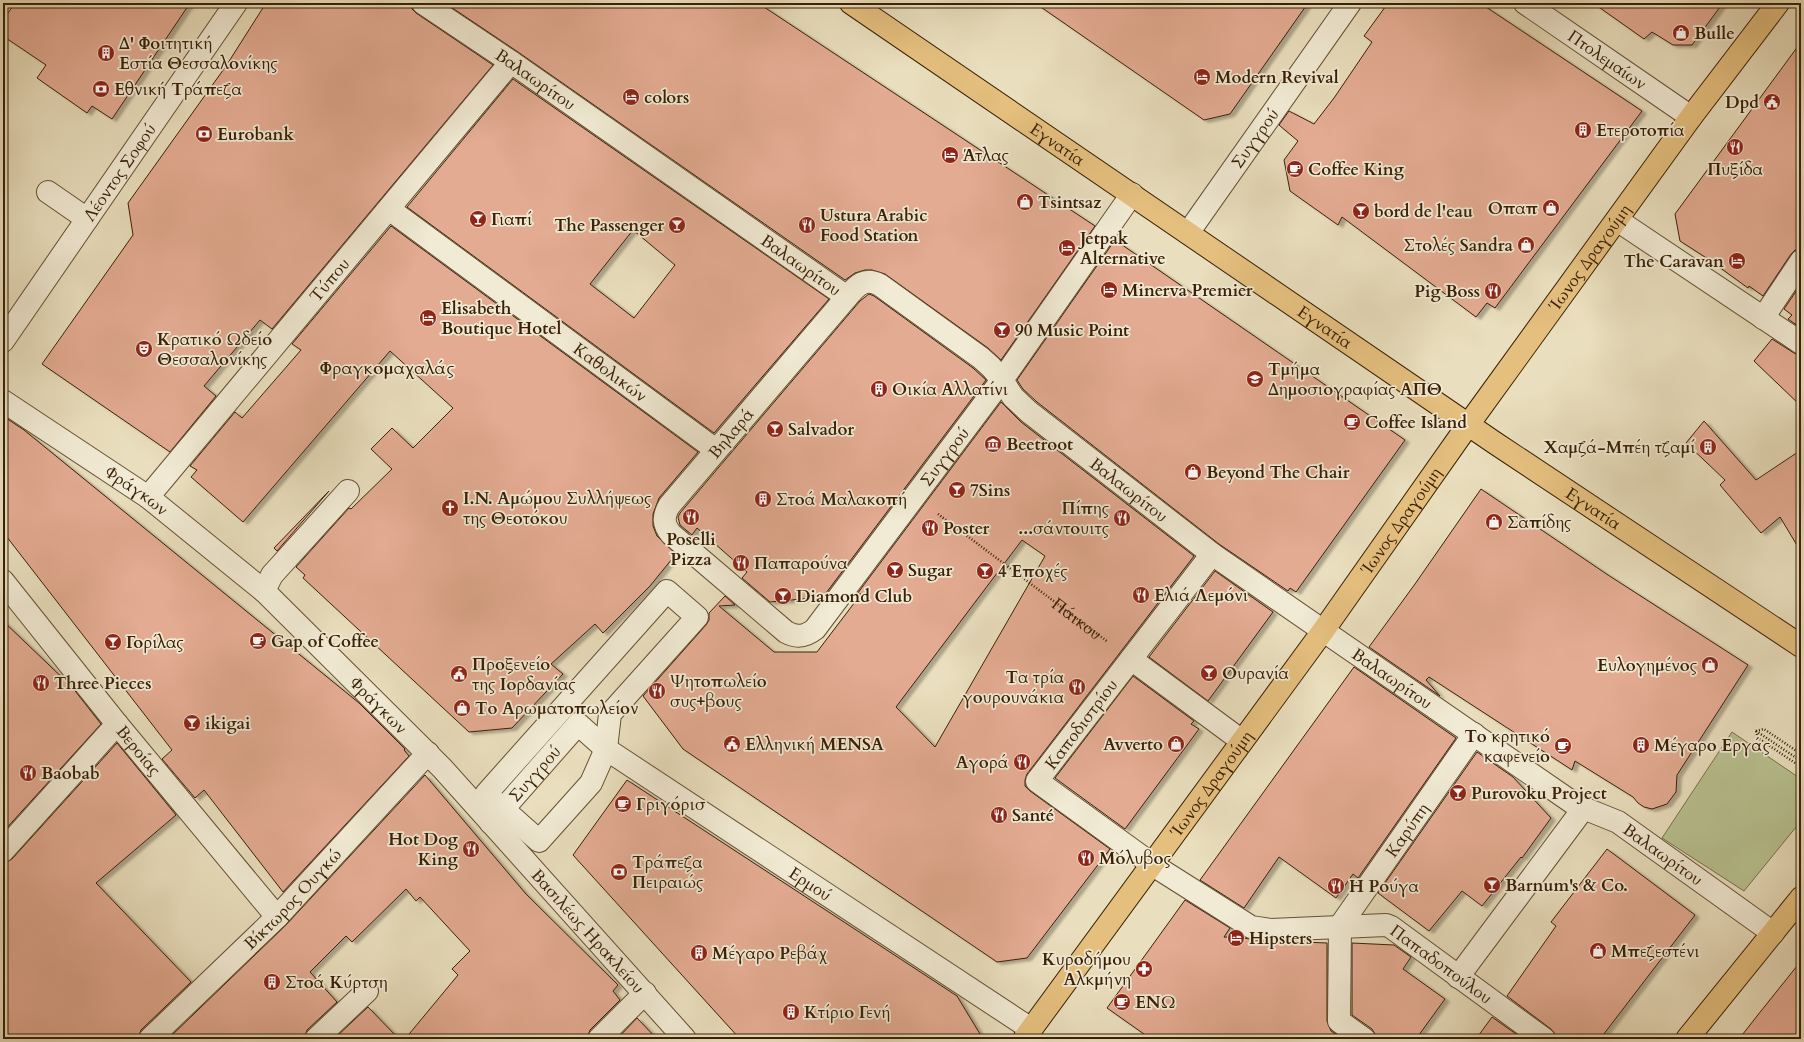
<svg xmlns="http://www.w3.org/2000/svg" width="1804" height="1042" font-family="Cardo,serif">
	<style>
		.green { fill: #b8c190; stroke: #78704c }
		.building { fill: #e3ab92; stroke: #392007; fill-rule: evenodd; filter: url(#shadow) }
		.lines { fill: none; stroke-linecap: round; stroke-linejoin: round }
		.minor-casing { stroke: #655034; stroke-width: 24 }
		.major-casing { stroke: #392007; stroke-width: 24 }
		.path { stroke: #392007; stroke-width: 2.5; stroke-dasharray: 1 2; stroke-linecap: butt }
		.minor { stroke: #f1ead4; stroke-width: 22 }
		.major { stroke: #e4bf7e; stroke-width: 22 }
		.labels { text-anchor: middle; stroke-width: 3.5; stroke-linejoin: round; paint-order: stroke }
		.poi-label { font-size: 17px; font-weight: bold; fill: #392007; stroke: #f1ead4; text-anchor: start }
		.street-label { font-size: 17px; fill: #392007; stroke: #f1ead4 }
		.neighbourhood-label { font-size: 18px; font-weight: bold; fill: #392007; stroke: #f1ead4 }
	</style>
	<defs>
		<filter id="shadow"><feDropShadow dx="4.5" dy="2.5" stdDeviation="1" flood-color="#0004"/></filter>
	</defs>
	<rect width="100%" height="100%" fill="#e9debd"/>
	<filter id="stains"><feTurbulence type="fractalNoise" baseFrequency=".005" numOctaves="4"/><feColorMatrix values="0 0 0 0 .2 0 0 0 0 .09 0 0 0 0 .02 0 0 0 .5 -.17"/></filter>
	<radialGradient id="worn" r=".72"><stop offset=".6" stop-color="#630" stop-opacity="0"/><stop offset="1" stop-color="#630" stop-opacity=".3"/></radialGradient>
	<path class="green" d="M1732 732 1801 779V821L1744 891 1662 838Z"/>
	<path class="building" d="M15 3H190L112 119 92 106 87 113 37 78 46 65 3 36V20Z
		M266 3H411L412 9 416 13 493 65 272 329 260 320 204 386 216 396 170 452 42 364 133 235 128 203 226 66Z
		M445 3H758L1095 226 1001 360 988 348 885 274 872 270H865L855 273 845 280 518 52Z
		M1035 3H1308L1230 114 1204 120Z
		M1388 3H1480L1642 111 1495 308 1487 303 1476 317 1342 217 1338 225 1290 191 1284 160 1298 141 1279 125 1289 111 1314 124 1334 98 1372 42 1364 36Z
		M1593 3H1723L1692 45H1673L1652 32 1644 39Z
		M1801 42V249L1795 250 1791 254 1763 296 1749 286 1748 288 1708 259 1680 241 1675 214Z
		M513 79 829 299 714 433 407 207ZM633 230 675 265 634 318 590 284Z
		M391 226 698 452 659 498 653 514V526L657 536 676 554 650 586 603 633 595 624 551 664 563 674 512 728 469 732 303 578 305 575 296 567 349 508 351 509 392 469 371 449 392 428 413 448 453 408 390 351 243 522 191 477 197 470 190 466 235 412 242 418 301 350 292 344Z
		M1115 240 1405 440 1296 592 1290 588 1288 591 1219 544 1037 402 1023 389 1017 380Z
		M1801 284V328L1788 319 1792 315 1784 309Z
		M869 294 874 296 973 368 986 380 823 597 770 602 742 578 747 572 697 528 692 535 680 525 678 517 680 513 860 301Z
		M1772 339 1794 353 1801 355V406L1754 361Z
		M1001 402 1021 422 1194 556 1027 774 1025 780V786L1030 791 1110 849 1027 958 997 962 683 749 643 696 706 625 709 620V613L725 596 735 605 719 606 774 652H817L861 594H857ZM1022 540 1045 556 935 747 896 707Z
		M3 416 24 430 359 703 405 749 404 750 409 756 283 892 204 790 195 798 162 759 172 750 3 532Z
		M1704 421 1756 480 1801 450V552L1780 517 1761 533 1720 485 1725 480 1686 443Z
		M1481 489 1608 575 1748 665 1677 775 1676 792 1667 804 1652 809 1644 807 1638 803 1633 797 1575 761 1572 770 1429 677 1426 680 1440 696 1369 647 1415 584Z
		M329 491 277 551 274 548Z
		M1215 571 1273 612 1208 701 1149 657Z
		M3 621 72 687 101 724 3 832Z
		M1354 667 1456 738 1358 878 1353 874 1336 898 1279 857 1244 908 1200 880Z
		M1133 676 1194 721 1191 724 1199 729 1125 829 1055 778Z
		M117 743 176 815 96 883 191 982 141 1030 138 1039H3V863L12 859Z
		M1477 752 1513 777 1551 818 1522 858 1521 857 1482 906 1462 891 1429 931 1378 893Z
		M425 775 526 894 618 985 613 991 620 1000 590 1030 587 1039H405L458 975 452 969 470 951 420 897 416 901 406 889 352 942 346 936 310 972 337 1002 307 1030 304 1039H168L286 925Z
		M627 780 957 996 983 1039H740L573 855Z
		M1607 849 1695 915 1600 1039H1556L1555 1034 1551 1029 1507 996 1556 926 1551 922Z
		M1185 900 1230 928 1224 937 1244 938 1269 942 1304 941 1303 942 1327 943V1021L1331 1031 1343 1039H1151L1107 1008Z
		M1352 943 1394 945 1411 957 1403 969 1445 999 1416 1039H1376L1375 1034 1372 1029 1352 1015Z
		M1801 961V1039H1739L1757 1016Z
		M368 1007 399 1039H334L353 1021Z
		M1492 1017 1523 1039H1476Z
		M637 1018 657 1039H617Z"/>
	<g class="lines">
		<g class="minor-casing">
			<g id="minor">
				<path id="s2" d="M423 3 511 62 847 297C857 285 865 277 880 285L981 358 991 367 1002 380 1013 397 1029 412 1212 554 1576 805 1618 822 1773 933"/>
				<path id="s3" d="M1525 3 1691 117"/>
				<path d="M48 192 87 219"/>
				<path id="s4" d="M389 209 716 450"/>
				<path d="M1617 220 1801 343"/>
				<path id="s5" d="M1188 233 1350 3"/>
				<path id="s6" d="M847 297 669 506C663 517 663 524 671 534L786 632C797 638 805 637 815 629L1002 380 1132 194"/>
				<path d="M1763 318 1801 261"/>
				<path id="s7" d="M3 341 236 3"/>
				<path id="s8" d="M3 401 148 497 264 591 442 768 685 1039"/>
				<path id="s9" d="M148 497 511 62"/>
				<path id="s10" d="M1212 554 1037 781 1153 865 1251 927 1271 930 1386 925 1391 927 1544 1039"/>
				<path id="s11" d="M3 581 117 724 277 917"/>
				<path d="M264 591 272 575 348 491"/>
				<path d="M667 591 697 617 610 714 606 749 591 783 539 841 486 794Z"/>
				<path d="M1131 659 1242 741"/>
				<path id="s12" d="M491 823 578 724 606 749 1031 1029"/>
				<path d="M3 851 117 724"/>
				<path d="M1458 977 1583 809"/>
				<path id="s13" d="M150 1039 277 917 428 753"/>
				<path d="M316 1039 367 991"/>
				<path d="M599 1039 645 993"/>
				<path id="s14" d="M1364 1039 1339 1021 1340 926 1474 734"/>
			</g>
		</g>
		<g class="major-casing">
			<g id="major">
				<path id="s15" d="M851 3 1495 443 1801 646"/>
				<path id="s16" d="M1024 1039 1323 631 1468 425 1691 117 1778 3"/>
				<path d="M1687 1039 1801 898"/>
			</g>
		</g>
		<g class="path">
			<path id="s1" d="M938 514 1108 642"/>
			<path d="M1756 731 1758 738 1801 767"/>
			<path d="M1756 731 1801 761"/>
			<path d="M1756 731 1764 729 1801 754"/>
		</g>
		<use href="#minor" class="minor"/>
		<use href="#major" class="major"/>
	</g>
	<defs>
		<g id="shop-disc" transform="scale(0.9)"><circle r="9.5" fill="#8f2418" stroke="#f1ead4"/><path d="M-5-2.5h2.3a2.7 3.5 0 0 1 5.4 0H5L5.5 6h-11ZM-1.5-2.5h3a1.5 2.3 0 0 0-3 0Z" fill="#fff"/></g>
		<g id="building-disc" transform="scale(0.9)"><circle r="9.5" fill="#8f2418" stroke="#f1ead4"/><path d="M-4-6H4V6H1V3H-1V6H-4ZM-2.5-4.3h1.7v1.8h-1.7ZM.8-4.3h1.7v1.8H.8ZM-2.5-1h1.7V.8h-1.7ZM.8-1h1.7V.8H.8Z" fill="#fff"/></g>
		<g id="hotel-disc" transform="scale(0.9)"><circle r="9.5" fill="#8f2418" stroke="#f1ead4"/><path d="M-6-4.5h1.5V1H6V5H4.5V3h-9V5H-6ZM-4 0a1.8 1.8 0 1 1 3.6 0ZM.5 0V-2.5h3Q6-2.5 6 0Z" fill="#fff"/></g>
		<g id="bank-disc" transform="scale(0.9)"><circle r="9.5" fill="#8f2418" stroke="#f1ead4"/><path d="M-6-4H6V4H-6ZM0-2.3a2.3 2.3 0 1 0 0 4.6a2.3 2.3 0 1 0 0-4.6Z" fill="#fff"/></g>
		<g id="civic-disc" transform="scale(0.9)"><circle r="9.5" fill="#8f2418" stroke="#f1ead4"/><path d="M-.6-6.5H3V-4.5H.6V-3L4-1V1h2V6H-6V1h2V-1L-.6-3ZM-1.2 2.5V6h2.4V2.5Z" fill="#fff"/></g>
		<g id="restaurant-disc" transform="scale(0.9)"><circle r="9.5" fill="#8f2418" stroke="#f1ead4"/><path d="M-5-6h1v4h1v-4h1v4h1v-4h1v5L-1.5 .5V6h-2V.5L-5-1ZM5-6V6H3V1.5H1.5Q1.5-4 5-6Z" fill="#fff"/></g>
		<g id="cafe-disc" transform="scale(0.9)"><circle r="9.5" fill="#8f2418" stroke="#f1ead4"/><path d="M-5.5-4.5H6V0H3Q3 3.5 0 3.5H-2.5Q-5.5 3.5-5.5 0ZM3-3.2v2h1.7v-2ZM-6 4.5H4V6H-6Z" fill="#fff"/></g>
		<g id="bar-disc" transform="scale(0.9)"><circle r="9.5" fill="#8f2418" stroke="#f1ead4"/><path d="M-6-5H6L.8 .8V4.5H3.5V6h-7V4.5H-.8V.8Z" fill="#fff"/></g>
		<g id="theatre-disc" transform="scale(0.9)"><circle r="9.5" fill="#8f2418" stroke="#f1ead4"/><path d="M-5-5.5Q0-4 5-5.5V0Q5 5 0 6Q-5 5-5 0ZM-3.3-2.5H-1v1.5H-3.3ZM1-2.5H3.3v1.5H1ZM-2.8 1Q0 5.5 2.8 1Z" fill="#fff"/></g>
		<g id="university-disc" transform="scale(0.9)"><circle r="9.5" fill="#8f2418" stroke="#f1ead4"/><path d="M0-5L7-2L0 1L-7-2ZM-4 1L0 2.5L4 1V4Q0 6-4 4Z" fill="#fff"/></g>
		<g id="museum-disc" transform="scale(0.9)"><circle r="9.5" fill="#8f2418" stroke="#f1ead4"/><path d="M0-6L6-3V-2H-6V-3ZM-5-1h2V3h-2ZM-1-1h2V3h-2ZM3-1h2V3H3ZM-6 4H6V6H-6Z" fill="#fff"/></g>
		<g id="church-disc" transform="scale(0.9)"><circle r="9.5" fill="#8f2418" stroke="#f1ead4"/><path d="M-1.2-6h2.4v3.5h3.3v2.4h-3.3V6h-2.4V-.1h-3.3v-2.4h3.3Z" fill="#fff"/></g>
		<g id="pharmacy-disc" transform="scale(0.9)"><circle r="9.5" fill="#8f2418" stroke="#f1ead4"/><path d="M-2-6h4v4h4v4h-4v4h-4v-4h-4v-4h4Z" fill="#fff"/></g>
	</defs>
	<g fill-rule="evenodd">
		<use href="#shop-disc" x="1681" y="33"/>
		<use href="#building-disc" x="106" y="53"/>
		<use href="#hotel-disc" x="1202" y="77"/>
		<use href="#bank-disc" x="101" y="89"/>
		<use href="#hotel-disc" x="631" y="97"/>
		<use href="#civic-disc" x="1772" y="102"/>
		<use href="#building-disc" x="1583" y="130"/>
		<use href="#bank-disc" x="204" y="134"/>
		<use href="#restaurant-disc" x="1735" y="147"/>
		<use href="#hotel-disc" x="950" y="155"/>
		<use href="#cafe-disc" x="1295" y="169"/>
		<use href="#shop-disc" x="1025" y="202"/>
		<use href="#shop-disc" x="1551" y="208"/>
		<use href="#bar-disc" x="1361" y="211"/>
		<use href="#bar-disc" x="478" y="219"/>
		<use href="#bar-disc" x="677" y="225"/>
		<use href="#restaurant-disc" x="807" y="225"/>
		<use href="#shop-disc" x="1526" y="245"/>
		<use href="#hotel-disc" x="1067" y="248"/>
		<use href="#hotel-disc" x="1737" y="261"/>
		<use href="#hotel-disc" x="1109" y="290"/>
		<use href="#restaurant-disc" x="1493" y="291"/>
		<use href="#hotel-disc" x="428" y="318"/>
		<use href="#bar-disc" x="1002" y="330"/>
		<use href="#theatre-disc" x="144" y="349"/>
		<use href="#university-disc" x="1255" y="379"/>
		<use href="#building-disc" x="879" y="389"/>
		<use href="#cafe-disc" x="1352" y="422"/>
		<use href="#bar-disc" x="775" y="429"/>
		<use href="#museum-disc" x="993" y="444"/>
		<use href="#building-disc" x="1708" y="447"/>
		<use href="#shop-disc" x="1193" y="472"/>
		<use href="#bar-disc" x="957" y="490"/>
		<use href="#building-disc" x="763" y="499"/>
		<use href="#church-disc" x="450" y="508"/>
		<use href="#restaurant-disc" x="691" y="517"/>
		<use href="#restaurant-disc" x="1122" y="518"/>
		<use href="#shop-disc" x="1494" y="522"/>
		<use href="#restaurant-disc" x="930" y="528"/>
		<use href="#restaurant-disc" x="741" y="563"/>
		<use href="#bar-disc" x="895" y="570"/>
		<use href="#bar-disc" x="985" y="571"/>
		<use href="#restaurant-disc" x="1141" y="595"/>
		<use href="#bar-disc" x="783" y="596"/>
		<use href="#cafe-disc" x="258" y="641"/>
		<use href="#bar-disc" x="113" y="642"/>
		<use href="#shop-disc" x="1710" y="665"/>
		<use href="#bar-disc" x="1209" y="673"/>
		<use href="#civic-disc" x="459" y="674"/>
		<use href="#restaurant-disc" x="41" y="683"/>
		<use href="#restaurant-disc" x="1077" y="687"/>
		<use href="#restaurant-disc" x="657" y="691"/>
		<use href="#shop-disc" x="462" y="708"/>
		<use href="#bar-disc" x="192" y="723"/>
		<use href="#civic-disc" x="732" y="744"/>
		<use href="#shop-disc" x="1176" y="744"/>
		<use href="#building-disc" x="1641" y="745"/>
		<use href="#cafe-disc" x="1563" y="746"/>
		<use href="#restaurant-disc" x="1022" y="762"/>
		<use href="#restaurant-disc" x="28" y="773"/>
		<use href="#bar-disc" x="1458" y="793"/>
		<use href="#cafe-disc" x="623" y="804"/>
		<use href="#restaurant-disc" x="999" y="815"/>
		<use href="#restaurant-disc" x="471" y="849"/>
		<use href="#restaurant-disc" x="1086" y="858"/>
		<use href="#bank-disc" x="619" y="872"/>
		<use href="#bar-disc" x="1492" y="885"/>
		<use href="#restaurant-disc" x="1336" y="886"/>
		<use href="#hotel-disc" x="1236" y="938"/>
		<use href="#shop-disc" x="1598" y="951"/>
		<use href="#building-disc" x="699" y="953"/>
		<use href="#pharmacy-disc" x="1144" y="969"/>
		<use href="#building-disc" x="272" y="982"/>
		<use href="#cafe-disc" x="1122" y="1002"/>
		<use href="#building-disc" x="791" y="1012"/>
	</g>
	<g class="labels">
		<g class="poi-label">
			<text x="1694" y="39">Bulle</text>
			<text x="119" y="49">Δ' Φοιτητική<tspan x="119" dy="20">Εστία Θεσσαλονίκης</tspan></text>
			<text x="1215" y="83">Modern Revival</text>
			<text x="114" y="95">Εθνική Τράπεζα</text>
			<text x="644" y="103">colors</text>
			<text x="1759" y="108" text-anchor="end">Dpd</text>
			<text x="1596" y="136">Ετεροτοπία</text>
			<text x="217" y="140">Eurobank</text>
			<text x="963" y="161">Άτλας</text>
			<text x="1308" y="175">Coffee King</text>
			<text x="1735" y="175" text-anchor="middle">Πυξίδα</text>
			<text x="1038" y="208">Tsintsaz</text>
			<text x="1538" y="214" text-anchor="end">Οπαπ</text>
			<text x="1374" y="217">bord de l'eau</text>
			<text x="820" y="221">Ustura Arabic<tspan x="820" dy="20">Food Station</tspan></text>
			<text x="491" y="225">Γιαπί</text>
			<text x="664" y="231" text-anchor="end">The Passenger</text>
			<text x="1080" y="244">Jetpak<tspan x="1080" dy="20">Alternative</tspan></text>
			<text x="1513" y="251" text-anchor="end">Στολές Sandra</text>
			<text x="1724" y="267" text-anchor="end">The Caravan</text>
			<text x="1122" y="296">Minerva Premier</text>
			<text x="1480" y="297" text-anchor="end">Pig Boss</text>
			<text x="441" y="314">Elisabeth<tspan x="441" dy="20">Boutique Hotel</tspan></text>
			<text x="1015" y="336">90 Music Point</text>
			<text x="157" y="345">Κρατικό Ωδείο<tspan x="157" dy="20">Θεσσαλονίκης</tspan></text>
			<text x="1268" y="375">Τμήμα<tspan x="1268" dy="20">Δημοσιογραφίας ΑΠΘ</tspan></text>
			<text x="892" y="395">Οικία Αλλατίνι</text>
			<text x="1365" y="428">Coffee Island</text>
			<text x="788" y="435">Salvador</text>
			<text x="1006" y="450">Beetroot</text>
			<text x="1695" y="453" text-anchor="end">Χαμζά-Μπέη τζαμί</text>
			<text x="1206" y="478">Beyond The Chair</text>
			<text x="970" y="496">7Sins</text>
			<text x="463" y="504">I.N. Αμώμου Συλλήψεως<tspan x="463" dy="20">της Θεοτόκου</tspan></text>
			<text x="776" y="505">Στοά Μαλακοπή</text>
			<text x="1109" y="514" text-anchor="end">Πίπης<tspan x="1109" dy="20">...σάντουιτς</tspan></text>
			<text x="1507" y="528">Σαπίδης</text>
			<text x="943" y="534">Poster</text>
			<text x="691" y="545" text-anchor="middle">Poselli<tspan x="691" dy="20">Pizza</tspan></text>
			<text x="754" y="569">Παπαρούνα</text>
			<text x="908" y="576">Sugar</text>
			<text x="998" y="577">4 Εποχές</text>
			<text x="1154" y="601">Ελιά Λεμόνι</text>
			<text x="796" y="602">Diamond Club</text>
			<text x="271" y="647">Gap of Coffee</text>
			<text x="126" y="648">Γορίλας</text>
			<text x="472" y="670">Προξενείο<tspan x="472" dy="20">της Ιορδανίας</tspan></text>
			<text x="1697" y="671" text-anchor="end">Ευλογημένος</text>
			<text x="1222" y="679">Ουρανία</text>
			<text x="1064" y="683" text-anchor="end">Τα τρία<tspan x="1064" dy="20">γουρουνάκια</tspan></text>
			<text x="670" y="687">Ψητοπωλείο<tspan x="670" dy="20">συς+βους</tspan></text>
			<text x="54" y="689">Three Pieces</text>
			<text x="475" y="714">Το Αρωματοπωλείον</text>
			<text x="205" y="729">ikigai</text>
			<text x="1550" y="742" text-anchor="end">Το κρητικό<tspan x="1550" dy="20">καφενείο</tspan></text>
			<text x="745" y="750">Ελληνική MENSA</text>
			<text x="1163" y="750" text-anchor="end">Avverto</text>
			<text x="1654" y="751">Μέγαρο Εργάς</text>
			<text x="1009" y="768" text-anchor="end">Αγορά</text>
			<text x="41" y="779">Baobab</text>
			<text x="1471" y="799">Purovoku Project</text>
			<text x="636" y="810">Γριγόρισ</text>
			<text x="1012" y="821">Santé</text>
			<text x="458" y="845" text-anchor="end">Hot Dog<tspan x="458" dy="20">King</tspan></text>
			<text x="1099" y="864">Μόλυβος</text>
			<text x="632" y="868">Τράπεζα<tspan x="632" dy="20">Πειραιώς</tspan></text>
			<text x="1505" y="891">Barnum's &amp; Co.</text>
			<text x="1349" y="892">Η Ρούγα</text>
			<text x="1249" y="944">Hipsters</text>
			<text x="1611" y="957">Μπεζεστένι</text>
			<text x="712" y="959">Μέγαρο Ρεβάχ</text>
			<text x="1131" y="965" text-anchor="end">Κυροδήμου<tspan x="1131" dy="20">Αλκμήνη</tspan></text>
			<text x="285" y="988">Στοά Κύρτση</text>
			<text x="1135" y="1008">ΕΝΩ</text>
			<text x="804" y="1018">Κτίριο Γενή</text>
		</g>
		<g class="street-label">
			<text dy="6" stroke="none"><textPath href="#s3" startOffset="100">Πτολεμαίων</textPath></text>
			<text dy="6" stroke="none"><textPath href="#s2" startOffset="136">Βαλαωρίτου</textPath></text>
			<text dy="6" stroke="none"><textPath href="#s5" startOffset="116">Συγγρού</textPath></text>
			<text dy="6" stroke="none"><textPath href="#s15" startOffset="250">Εγνατία</textPath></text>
			<text dy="6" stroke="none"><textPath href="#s7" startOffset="205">Λέοντος Σοφού</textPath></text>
			<text dy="6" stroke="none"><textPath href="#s16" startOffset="965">Ίωνος Δραγούμη</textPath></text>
			<text dy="6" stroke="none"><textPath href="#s2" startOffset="460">Βαλαωρίτου</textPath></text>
			<text dy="6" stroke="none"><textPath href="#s9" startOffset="283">Τύπου</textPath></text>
			<text dy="6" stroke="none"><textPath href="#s15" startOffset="574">Εγνατία</textPath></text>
			<text dy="6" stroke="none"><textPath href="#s4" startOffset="275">Καθολικών</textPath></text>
			<text transform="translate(731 433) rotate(-50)" y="6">Βηλαρά</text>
			<text dy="6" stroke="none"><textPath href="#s6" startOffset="703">Συγγρού</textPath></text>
			<text dy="6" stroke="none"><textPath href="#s2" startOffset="879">Βαλαωρίτου</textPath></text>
			<text dy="6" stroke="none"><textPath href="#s8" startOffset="161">Φράγκων</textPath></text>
			<text dy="6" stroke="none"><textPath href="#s15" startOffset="898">Εγνατία</textPath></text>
			<text dy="6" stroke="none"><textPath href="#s16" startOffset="641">Ίωνος Δραγούμη</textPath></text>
			<text dy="6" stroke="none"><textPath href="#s1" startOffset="174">Πάικου</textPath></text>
			<text dy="6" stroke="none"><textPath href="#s2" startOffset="1203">Βαλαωρίτου</textPath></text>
			<text dy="6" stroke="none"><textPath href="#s8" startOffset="485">Φράγκων</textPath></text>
			<text transform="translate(1081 724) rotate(-53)" y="6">Καποδιστρίου</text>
			<text dy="6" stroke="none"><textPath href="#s11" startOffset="217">Βεροίας</textPath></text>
			<text dy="6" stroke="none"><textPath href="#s12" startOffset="66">Συγγρού</textPath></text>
			<text dy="6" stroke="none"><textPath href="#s16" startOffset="317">Ίωνος Δραγούμη</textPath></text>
			<text dy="6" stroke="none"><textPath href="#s14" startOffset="243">Καρύπη</textPath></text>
			<text dy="6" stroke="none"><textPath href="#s2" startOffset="1527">Βαλαωρίτου</textPath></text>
			<text dy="6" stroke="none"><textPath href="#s12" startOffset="414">Ερμού</textPath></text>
			<text dy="6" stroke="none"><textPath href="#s13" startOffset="200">Βίκτωρος Ουγκώ</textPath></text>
			<text dy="6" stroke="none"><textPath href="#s8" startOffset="793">Βασιλέως Ηρακλείου</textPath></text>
			<text dy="6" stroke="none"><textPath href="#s10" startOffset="749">Παπαδοπούλου</textPath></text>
		</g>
		<g class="neighbourhood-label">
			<text x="387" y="374">Φραγκομαχαλάς</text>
		</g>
	</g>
	<rect width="1804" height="1042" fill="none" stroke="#e9debd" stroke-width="16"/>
	<rect x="4" y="4" width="1796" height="1034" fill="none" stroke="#392007" stroke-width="2"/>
	<rect x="8" y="8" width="1788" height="1026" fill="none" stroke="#392007"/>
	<rect width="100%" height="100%" filter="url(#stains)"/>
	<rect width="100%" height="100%" fill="url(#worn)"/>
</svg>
